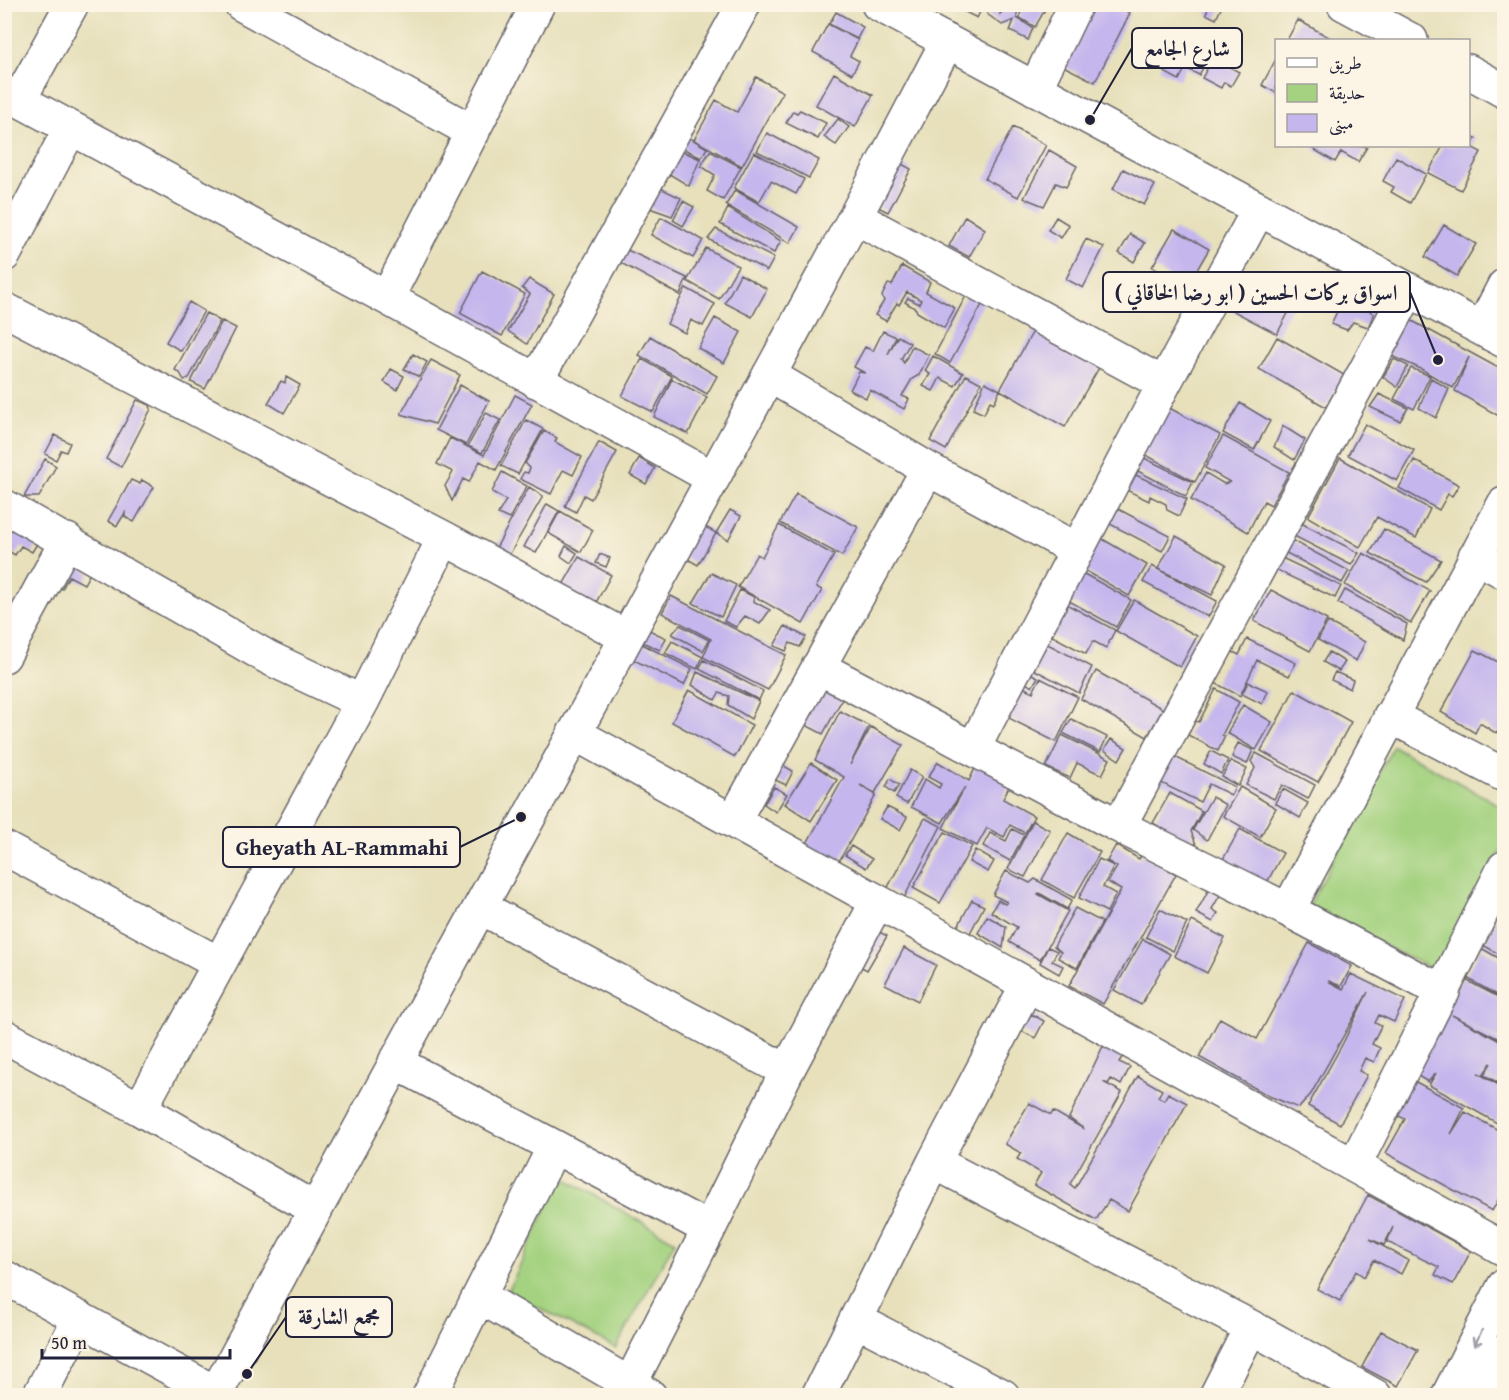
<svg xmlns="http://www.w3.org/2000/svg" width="1509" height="1400" font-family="'Gentium Book Plus',Amiri,serif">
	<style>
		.green { fill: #a4d280; stroke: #637a5e; stroke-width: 1.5 }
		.building { fill: #c5b6ed }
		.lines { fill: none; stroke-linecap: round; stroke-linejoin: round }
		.minor-casing { stroke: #676468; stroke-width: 36 }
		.minor { stroke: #fff; stroke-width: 33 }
		.oneway { stroke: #9c9ca7 }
		.leader { fill: none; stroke: #22223b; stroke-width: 2 }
		.callout-dot { fill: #22223b; stroke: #fcf5e5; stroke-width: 2 }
		.callout { fill: #fcf5e5; stroke: #22223b; stroke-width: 2 }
		.callout-label { font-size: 22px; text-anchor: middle; font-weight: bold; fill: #22223b }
	</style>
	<rect width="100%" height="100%" fill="#fcf5e5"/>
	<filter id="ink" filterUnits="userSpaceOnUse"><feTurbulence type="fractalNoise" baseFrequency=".0167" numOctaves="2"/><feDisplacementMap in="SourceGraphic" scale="12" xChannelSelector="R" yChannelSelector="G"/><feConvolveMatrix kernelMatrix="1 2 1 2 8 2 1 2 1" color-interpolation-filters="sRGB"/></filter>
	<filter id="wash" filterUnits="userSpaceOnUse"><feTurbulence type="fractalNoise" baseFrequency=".008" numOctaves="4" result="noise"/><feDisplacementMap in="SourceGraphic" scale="24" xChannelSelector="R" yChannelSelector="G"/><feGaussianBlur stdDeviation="1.35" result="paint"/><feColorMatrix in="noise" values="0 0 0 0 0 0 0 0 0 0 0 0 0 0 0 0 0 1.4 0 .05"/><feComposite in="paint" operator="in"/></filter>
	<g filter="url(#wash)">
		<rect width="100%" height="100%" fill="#e7e0bb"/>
		<path class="green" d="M1393 746 1504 808V845L1440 973 1308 908Z
			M561 1176 675 1241 616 1348 508 1292Z"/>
		<g id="blocks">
			<path class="building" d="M964 4H984L977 18 961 10Z
				M1011 4 1017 6V18L1033 28 1028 40 1010 31 1014 20 1002 25 987 14 989 5H1000V14Z
				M1021 4H1043L1047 6 1035 27 1020 18Z
				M1092 4H1112L1130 13 1095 82 1061 65Z
				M1210 4H1223L1216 19 1206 14Z
				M836 12 863 27 857 39 829 24Z
				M1298 20 1334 40H1287Z
				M828 24 858 40 850 56 859 61 852 74 813 52Z
				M1184 40 1197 47 1179 80 1159 69 1165 58 1172 62Z
				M1198 49 1210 55 1199 75 1187 69Z
				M1213 58 1239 72 1231 86 1224 82 1221 88 1202 78Z
				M1276 59V93L1262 85Z
				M834 73 873 95 855 127 816 105Z
				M756 77 783 92 742 166 694 140 716 100 737 112Z
				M800 110 826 123 818 139 786 123 793 111 797 113Z
				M838 119 849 127 836 145 824 137Z
				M1013 127 1046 145 1018 197 985 179Z
				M680 132 707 148 701 158 673 143Z
				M767 133 819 160 809 178 757 151Z
				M1468 134 1476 138 1471 147 1481 152 1461 190 1428 173 1443 146H1468Z
				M1315 146H1365L1367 147 1358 162 1341 152 1335 162 1313 149Z
				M680 150 700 159 689 186 656 166Z
				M1049 150 1077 166 1066 187 1056 183 1044 206 1024 198Z
				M710 151 741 167 723 200 707 191 715 175 701 166Z
				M754 152 804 179 796 194 771 181 759 202 734 188Z
				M889 157 911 169 888 212 866 201Z
				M1396 157 1426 174 1410 203 1391 192 1394 187 1383 181Z
				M1123 169 1155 185 1144 205 1113 189Z
				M656 186 681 198 672 216 644 206Z
				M735 190 799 227 790 243 726 205Z
				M683 201 694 207 683 226 673 220Z
				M728 208 781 241 774 253 720 224Z
				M965 216 985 229 969 257 949 246Z
				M661 217 703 240 693 258 651 235Z
				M1056 217 1069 225 1061 238 1048 230Z
				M1444 225 1476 244 1457 276 1425 257Z
				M716 229 774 258 767 271 708 239Z
				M1174 229 1209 249 1187 287 1152 267Z
				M1130 234 1145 243 1134 262 1119 253Z
				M1086 239 1104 247 1083 288 1066 279Z
				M623 248 687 278 680 295 617 261Z
				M706 248 738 266 719 299 687 281Z
				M902 266 930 282 926 292 955 308 944 328 917 312 916 309 905 302 908 298 919 304 921 300 907 292 899 305 897 303 886 321 875 315 884 301 882 296 888 284 892 285Z
				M482 271 525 294 502 336 460 313Z
				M740 274 767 289 752 317 725 303Z
				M529 279 554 294 527 344 508 331 530 294 522 288Z
				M1248 280 1293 304 1277 334 1226 307 1232 296 1238 299Z
				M686 288 715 304 703 326 691 320 685 333 667 324Z
				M1347 291 1361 299 1359 303 1374 314 1368 327 1353 322 1347 330 1331 324Z
				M968 292 984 301 950 363 935 354Z
				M189 302 204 311 181 351 166 342Z
				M206 313 220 321 189 378 184 380 180 373 175 370Z
				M1405 317 1504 371V419L1455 391 1469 357 1453 388 1421 369 1385 353Z
				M715 318 741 332 724 363 698 348Z
				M222 321 236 328 205 389 191 382Z
				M1036 326 1101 364 1065 427 1000 390Z
				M883 331 896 337 888 354 898 336 910 343 901 359 904 363 912 346 929 355 919 375 912 379 902 396 909 399 904 409 870 390 866 398 850 390 859 372 865 373 854 367 865 347 873 351Z
				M650 336 717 376 707 394 639 355Z
				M1277 337 1344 375 1326 407 1259 369Z
				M413 354 427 362 419 377 404 369Z
				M933 356 963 373 955 386 940 378 933 391 923 386 930 374 925 371Z
				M642 359 672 376 653 412 622 396Z
				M1394 359 1408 366 1397 387 1383 377Z
				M431 360 460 375 435 424 401 414Z
				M1411 368 1430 376 1414 409 1394 399Z
				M391 369 404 376 397 390 384 382Z
				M966 375 981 383 946 450 930 441Z
				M286 377 300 385 284 413 268 403 281 381 285 383Z
				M1431 378 1449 389 1436 418 1419 408Z
				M672 379 707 397 688 434 654 417Z
				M985 382 1000 390 994 403 990 401 984 414 973 409Z
				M460 385 489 401 466 445 436 430Z
				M1379 394 1408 408 1400 421 1370 407Z
				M515 395 532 404 496 470 480 461 469 482 463 479 452 501 445 486 453 472 437 464 450 438 484 455Z
				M137 400 150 405 151 409 121 467 106 459Z
				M1160 403 1220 435 1195 482 1135 449Z
				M1240 403 1270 421 1254 450 1223 433Z
				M486 413 500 420 482 453 468 446Z
				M526 420 543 429 518 474 501 466Z
				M1365 424 1414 450 1397 481 1348 455Z
				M1283 426 1305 440 1294 460 1274 447Z
				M544 431 557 438 555 442 582 457 573 475 563 470 551 494 520 479 524 472 528 473 530 468 525 463Z
				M55 435 70 443 66 452 61 450 56 460 45 454Z
				M1223 436 1289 472 1271 505 1264 501 1248 532 1191 500 1206 473 1224 484 1230 482 1205 468Z
				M599 442 617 452 591 499 584 495 576 512 565 506Z
				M1132 452 1193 482 1186 496 1126 465Z
				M639 458 655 468 646 484 630 475Z
				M1340 458 1430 509 1416 538 1377 517 1360 547 1308 517Z
				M45 459 56 466 39 497H24Z
				M1414 460 1459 485 1452 496 1448 494 1439 510 1399 488Z
				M1121 468 1187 499 1179 516 1167 510 1166 504 1150 496 1149 501 1114 484Z
				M502 472 527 486 509 519 498 514 506 500 492 492Z
				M131 480 140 484 142 480 154 487 134 522 125 517V513L117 526 108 521Z
				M529 487 543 496 508 557 495 550Z
				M796 494 858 527 842 556 780 523Z
				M547 504 559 511 536 553 524 547Z
				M1118 509 1170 536 1162 551 1110 524Z
				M730 510 741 516 728 540 716 533Z
				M560 511 593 530 581 552 548 533Z
				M693 520 716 533 698 565 675 552Z
				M1301 523 1359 553 1351 565 1294 536Z
				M779 525 834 555 816 587 822 590 803 624 738 587 757 554 762 557Z
				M11 527 38 542 32 552 21 546 15 555 5 549V538Z
				M1384 529 1441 560 1426 582 1370 553Z
				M1176 536 1226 564 1212 595 1158 569Z
				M1099 537 1147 565 1129 596 1081 568Z
				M1288 538 1349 571 1342 583 1281 550Z
				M566 546 577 553 571 563 561 556Z
				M1363 553 1430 591 1411 623 1345 585Z
				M600 554 610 558 606 567 596 563Z
				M579 557 611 575 593 608 560 590Z
				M1282 558 1341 586 1335 598 1276 570Z
				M66 559 90 573 84 584 69 576 62 589 53 583Z
				M1152 566 1217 601 1208 617 1143 582Z
				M1077 570 1131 600 1116 627 1062 597Z
				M711 573 736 585 721 617 693 603Z
				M740 590 754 597 753 601 770 610 760 624 745 616 736 627 724 621Z
				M1271 590 1327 620 1310 651 1254 621Z
				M1345 590 1407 624 1403 640 1338 603Z
				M671 596 786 655 768 690 703 657 711 639 662 613Z
				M1057 599 1115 630 1106 648 1093 641 1086 654 1041 630Z
				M1134 600 1197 636 1180 667 1116 631Z
				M1328 622 1365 642 1356 661 1318 640Z
				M680 625 709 640 703 651 672 634Z
				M785 626 806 637 800 647 790 643 786 651 774 646Z
				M645 628 666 638 660 650 640 641Z
				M1038 639 1092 667 1079 693 1025 665Z
				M1247 639 1296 663 1289 676 1257 660 1240 696 1215 683 1231 651 1239 655Z
				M672 641 703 657 697 669 665 653Z
				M638 642 692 669 684 685 630 658Z
				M1475 650 1504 665V734L1494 732 1480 723 1475 733 1441 712Z
				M1329 652 1345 662 1339 671 1323 662Z
				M704 660 763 691 759 700 699 669Z
				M1096 671 1163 709 1147 737 1081 699Z
				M697 672 759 701 751 719 728 705 729 696 719 693 715 700 692 685Z
				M1028 672 1038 677 1032 687 1023 681Z
				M1335 672 1353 680 1350 689 1331 680Z
				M1040 678 1078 697 1056 742 999 713 1014 683 1033 692Z
				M816 679 845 694 823 734 794 719Z
				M1248 682 1268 691 1262 704 1242 694Z
				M1216 689 1239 702 1222 735 1225 736 1218 751 1188 735 1195 721 1199 722Z
				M689 690 752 725 735 757 672 722Z
				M1294 690 1351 722 1318 782 1261 751Z
				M1243 705 1272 722 1256 750 1227 733Z
				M840 711 869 726 850 765 871 727 903 745 875 793 860 785 876 795 838 863 806 845 844 777 815 760Z
				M1071 719 1107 737 1100 752 1063 733Z
				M1062 735 1110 759 1102 775 1077 763 1070 778 1046 767Z
				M1111 739 1126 748 1119 760 1104 750Z
				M1238 743 1253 750 1247 764 1232 757Z
				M1211 751 1228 760 1221 774 1204 764Z
				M1256 753 1315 785 1308 799 1282 785 1274 799 1246 785 1255 768 1251 761Z
				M1169 754 1235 787 1231 795 1209 784 1200 802 1155 780Z
				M1231 761 1247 769 1238 786 1222 777Z
				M938 762 969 781 977 764 1011 782 1003 799 1034 816 1025 833 1010 825 1004 837 987 828 977 846 943 828 965 787 942 823 911 807 925 779 939 788 941 784 928 777Z
				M779 763 793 771 786 785 771 778Z
				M811 763 837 780 811 821 785 804Z
				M910 770 922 777 907 804 896 798Z
				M890 779 899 785 894 793 886 787Z
				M774 787 787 794 776 812 764 804Z
				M1240 787 1276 808 1260 837 1223 816Z
				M1283 789 1308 803 1300 818 1275 803Z
				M1170 793 1202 811 1191 831 1198 850 1153 823Z
				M1212 797 1226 805 1207 840 1193 830Z
				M887 807 907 817 900 830 880 819Z
				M925 818 941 826 904 898 887 889Z
				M1033 821 1050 830 1025 877 1008 869Z
				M1012 829 1024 835 1010 861 983 846 990 833 1006 841Z
				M1240 829 1283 853 1266 884 1222 861Z
				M945 832 972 846 940 903 913 888Z
				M1068 833 1100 852 1074 898 1042 880Z
				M1116 845 1139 859 1142 854 1176 874 1103 1004 1069 986 1121 890 1108 882 1117 867 1107 861Z
				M851 846 872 859 866 868 845 855Z
				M975 850 994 861 988 872 969 862Z
				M1099 859 1114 866 1103 887 1116 894 1107 912 1079 898Z
				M1006 871 1030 883 1035 879 1072 900 1067 909 1039 893 1038 894 1068 911 1040 960 1009 942 1017 927 991 912 998 900 1005 904 1007 902 993 895Z
				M1209 889 1220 895 1212 909 1218 913 1213 922 1196 913Z
				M972 900 984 906 969 935 957 928Z
				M1075 908 1102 922 1077 968 1058 958 1061 952 1054 946Z
				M1160 909 1187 923 1173 951 1146 937Z
				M1499 915 1504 918V957L1483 945Z
				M987 916 1006 927 1003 948 978 933Z
				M1192 921 1225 938 1207 973 1174 956Z
				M874 929 887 936 867 970 854 963Z
				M1143 939 1170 954 1141 1005 1114 990Z
				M1309 943 1352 966 1341 986 1328 981 1343 989 1351 974 1405 1000 1394 1022 1379 1015 1375 1023 1381 1026 1372 1044 1380 1048 1374 1062 1365 1058 1359 1071 1367 1075 1340 1124 1308 1106 1342 1045 1368 992 1311 1094 1299 1108 1269 1096 1199 1057 1220 1018 1257 1039Z
				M1048 947 1057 951 1052 961 1063 966 1059 974 1040 963Z
				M904 948 936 965 918 1001 885 984Z
				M1481 948 1504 961V999L1465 977Z
				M1462 978 1504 1000V1037L1503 1041 1452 1015 1503 1043 1504 1040V1086L1484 1075 1491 1063 1483 1075 1478 1073 1504 1088V1110L1497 1123 1429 1085 1436 1073 1428 1082 1408 1070Z
				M1031 1014 1044 1021 1035 1038 1021 1031Z
				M1104 1044 1124 1054 1119 1062 1130 1067 1121 1085 1111 1079 1108 1084 1103 1082 1122 1092 1070 1184 1075 1188 1138 1076 1162 1090 1158 1097 1164 1100 1168 1093 1187 1103 1128 1211 1109 1200 1096 1220 1034 1185 1041 1173 1017 1159 1021 1153 1005 1144 1029 1103 1051 1115 1053 1111 1084 1129 1069 1118Z
				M1405 1076 1464 1108 1451 1134 1465 1112 1504 1133V1189L1492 1211 1386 1153 1405 1119 1387 1110Z
				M1368 1195 1471 1251 1453 1284 1435 1275 1439 1267 1387 1242 1393 1227 1384 1245 1370 1239 1408 1260 1401 1274 1374 1260 1364 1277 1356 1271 1340 1301 1317 1289Z
				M1381 1331 1418 1350 1398 1386 1362 1367Z"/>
		</g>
	</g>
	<g filter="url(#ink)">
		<use href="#blocks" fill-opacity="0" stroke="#676468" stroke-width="1.5"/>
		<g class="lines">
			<g class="minor-casing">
				<path id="minor" d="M241 4 473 132
					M878 4 1504 341
					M1344 4 1411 40
					M1468 71 1504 91
					M1035 89 1076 4
					M4 92 387 298 713 478
					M19 100 72 4
					M855 217 1164 384
					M4 255 70 129
					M387 298 538 4
					M4 309 444 538 626 637
					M1482 329 1504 286
					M769 375 928 469 1077 550
					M536 381 744 4
					M4 506 269 658 362 702
					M1475 556 1504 572
					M4 656 67 540
					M818 667 1119 826 1288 910 1443 992
					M1390 716 1504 775
					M574 733 1504 1249
					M973 749 1164 384 1259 209
					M734 820 928 469
					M1119 826 1409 290
					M4 848 218 963
					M480 907 787 1071
					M1288 910 1504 504
					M4 1036 140 1109 315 1209
					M395 1062 709 1229
					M140 1109 362 702 444 538
					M934 1162 1251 1327 1375 1396
					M1354 1166 1504 868
					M4 1277 221 1396
					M479 1296 650 1396
					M856 1320 1003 1396
					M630 1384 709 1229 787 1071 877 902
					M216 1393 855 217 947 42
					M39 1396 80 1318
					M429 1396 554 1147
					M818 1396 934 1162 1027 985
					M1216 1396 1251 1327
					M1448 1396 1504 1286
					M1481 1396 1504 1352"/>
			</g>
			<use href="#minor" class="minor"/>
		</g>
		<defs><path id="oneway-shaft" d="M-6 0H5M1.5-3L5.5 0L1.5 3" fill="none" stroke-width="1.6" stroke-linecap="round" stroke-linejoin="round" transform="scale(1.5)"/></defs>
		<use class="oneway" href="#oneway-shaft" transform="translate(1478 1338) rotate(117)"/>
	</g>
	<path class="leader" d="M1090 120L1132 48M1438 360L1410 292M521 817L460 847M247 1374L286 1317"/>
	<g class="callout-dot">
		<circle cx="1090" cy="120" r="6"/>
		<circle cx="1438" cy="360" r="6"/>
		<circle cx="521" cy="817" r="6"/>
		<circle cx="247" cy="1374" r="6"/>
	</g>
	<g class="callout">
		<rect x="1132" y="28" width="110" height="40" rx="6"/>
		<rect x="1103" y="272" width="307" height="40" rx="6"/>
		<rect x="223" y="827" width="237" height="40" rx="6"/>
		<rect x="286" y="1297" width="106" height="40" rx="6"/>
	</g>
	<g class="callout-label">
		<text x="1187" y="56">شارع الجامع</text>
		<text x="1256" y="300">اسواق بركات الحسين ( ابو رضا الخاقاني )</text>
		<text x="342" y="855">Gheyath AL-Rammahi</text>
		<text x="339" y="1324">مجمع الشارقة</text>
	</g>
	<rect width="1509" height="1400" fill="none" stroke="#fcf5e5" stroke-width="24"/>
	<rect x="1275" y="39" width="195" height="108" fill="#fcf5e5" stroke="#a5a1a1" stroke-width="1.5"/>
	<rect x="1287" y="58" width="30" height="9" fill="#ffffff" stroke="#a5a1a1" stroke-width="1.5"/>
	<text x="1329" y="69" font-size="18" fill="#22223b">طريق</text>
	<rect x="1287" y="84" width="30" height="18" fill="#a4d280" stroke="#a5a1a1" stroke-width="1.5"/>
	<text x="1329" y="99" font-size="18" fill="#22223b">حديقة</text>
	<rect x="1287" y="114" width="30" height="18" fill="#c5b6ed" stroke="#a5a1a1" stroke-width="1.5"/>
	<text x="1329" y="129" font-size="18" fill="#22223b">مبنى</text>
	<path d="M42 1349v9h188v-9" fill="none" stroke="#22223b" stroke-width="3"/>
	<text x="51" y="1349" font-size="18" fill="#22223b" stroke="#fcf5e5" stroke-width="4.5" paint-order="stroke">50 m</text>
</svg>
